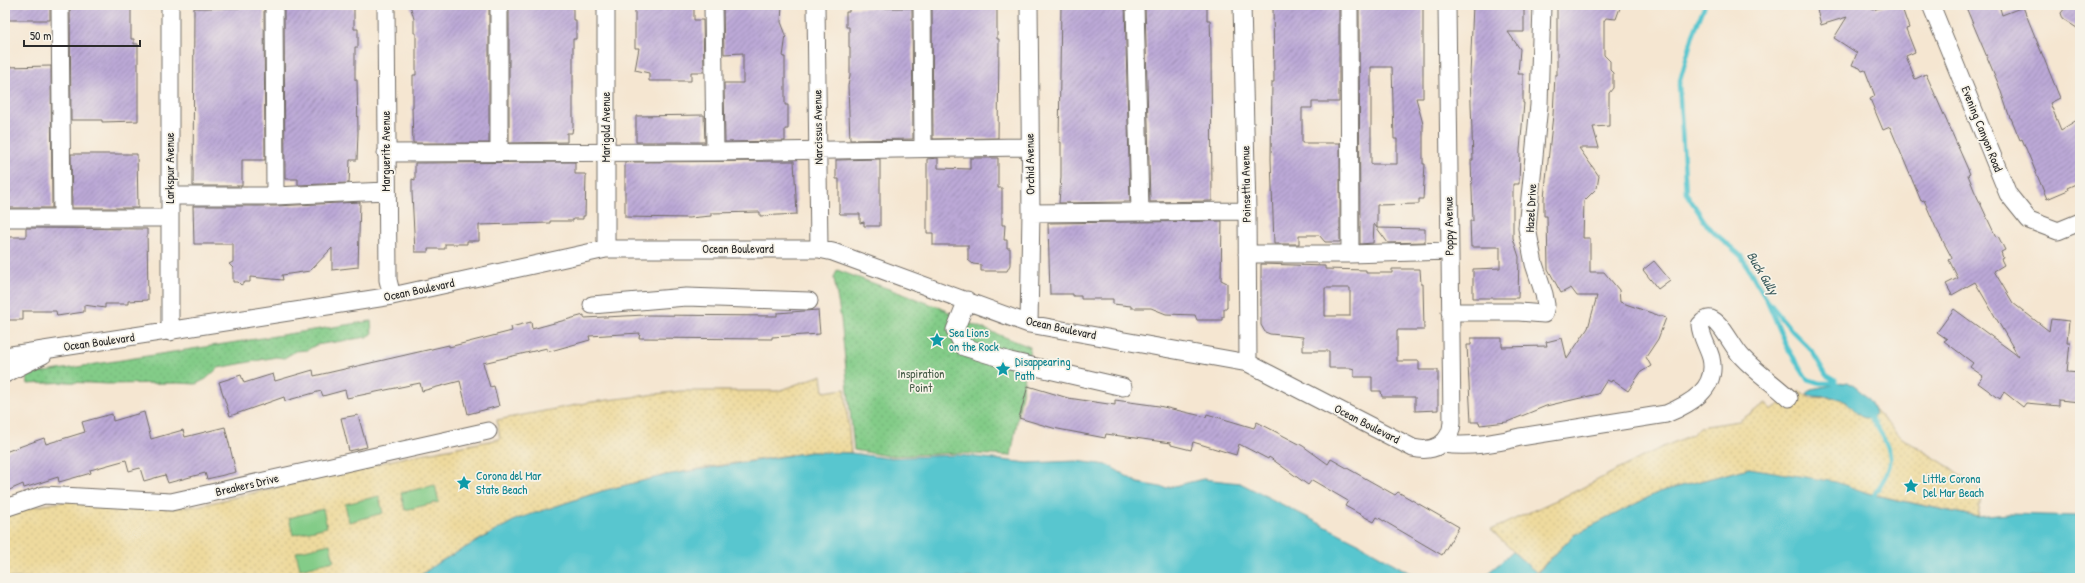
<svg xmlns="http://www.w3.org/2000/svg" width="2085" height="583" font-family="'Patrick Hand',sans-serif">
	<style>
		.grass { fill: url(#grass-dots); stroke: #577c5a }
		.sand { fill: url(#sand-dots); stroke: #8c8264 }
		.garden { fill: #83cc88; stroke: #577c5a }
		.water { fill: #59c6cf; stroke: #42787d }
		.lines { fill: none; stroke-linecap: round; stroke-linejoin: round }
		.stream { stroke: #59c6cf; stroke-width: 4.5 }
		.building { fill: url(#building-hatch); fill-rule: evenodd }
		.minor-casing { stroke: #726c65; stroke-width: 19 }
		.minor { stroke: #fff; stroke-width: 17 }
		.labels { text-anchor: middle; stroke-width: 3.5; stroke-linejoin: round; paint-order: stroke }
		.street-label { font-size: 12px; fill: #2b2b2b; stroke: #f7f3e8 }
		.culture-label { font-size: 12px; fill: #0d838f; stroke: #f7f3e8; text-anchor: start }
		.park-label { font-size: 12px; fill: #455b47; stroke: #f7f3e8 }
		.water-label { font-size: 13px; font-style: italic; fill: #395a5c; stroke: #f7f3e8 }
	</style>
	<defs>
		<pattern id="grass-dots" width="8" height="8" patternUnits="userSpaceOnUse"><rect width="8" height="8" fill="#83cc88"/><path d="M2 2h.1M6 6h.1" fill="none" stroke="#71af76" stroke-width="1.8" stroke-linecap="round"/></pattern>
		<pattern id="sand-dots" width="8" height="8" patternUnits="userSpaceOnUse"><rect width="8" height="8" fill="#eeda9e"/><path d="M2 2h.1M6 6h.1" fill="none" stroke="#cb8" stroke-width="1.8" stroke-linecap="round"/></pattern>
		<pattern id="building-hatch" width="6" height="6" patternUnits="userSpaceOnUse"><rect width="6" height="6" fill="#bca9d7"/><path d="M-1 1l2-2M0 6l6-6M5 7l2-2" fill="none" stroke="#998aaf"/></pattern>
	</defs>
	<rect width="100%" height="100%" fill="#f7f3e8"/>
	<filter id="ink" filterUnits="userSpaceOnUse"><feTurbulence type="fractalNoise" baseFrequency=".025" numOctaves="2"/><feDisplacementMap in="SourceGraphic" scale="8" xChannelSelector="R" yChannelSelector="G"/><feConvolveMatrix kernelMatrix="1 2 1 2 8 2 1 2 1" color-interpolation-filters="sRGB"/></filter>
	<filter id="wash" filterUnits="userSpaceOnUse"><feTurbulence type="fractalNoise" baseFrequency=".012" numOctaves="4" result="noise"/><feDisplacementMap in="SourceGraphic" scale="16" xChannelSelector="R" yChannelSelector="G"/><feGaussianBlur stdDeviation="0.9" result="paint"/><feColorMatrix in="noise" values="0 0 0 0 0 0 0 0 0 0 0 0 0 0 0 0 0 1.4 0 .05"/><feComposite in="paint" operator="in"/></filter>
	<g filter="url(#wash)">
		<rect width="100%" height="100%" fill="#f5e6d1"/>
		<path class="grass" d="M837 270 941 308 969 323 1030 347 1011 456 957 453 888 456 854 450 841 319 834 278Z
			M371 321 372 334 367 337 316 345 307 350 296 351 284 358 276 357 218 368 206 379 196 384 178 383 108 384 68 382 28 384 26 375Z"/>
		<path class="sand" d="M822 375 824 392 845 389 851 453 811 452 715 466 666 475 602 491 517 519 436 564 417 578H5V515L22 509 72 500 173 508 198 506 406 457 500 439 497 420 592 402 681 391H778Z
			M1800 391 1810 398 1861 396 1902 438 1951 468 1982 491 1978 517 1749 468 1659 492 1574 535 1536 573 1491 530 1578 490 1658 449 1692 435 1700 427 1739 421 1766 403 1771 410Z"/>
		<path class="garden" d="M435 485 439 502 405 510 401 493Z
			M379 496 383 513 349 522 345 504Z
			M323 509 327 527 293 535 289 518Z
			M330 544 334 561 300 569 296 552Z"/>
		<path class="water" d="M1848 382C1859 389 1874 401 1875 415 1860 425 1854 407 1844 401 1834 394 1818 399 1807 394L1811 389Z
			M811 452 851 453 886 458 957 455 1028 463 1076 461 1108 465 1138 483 1166 488 1203 479 1240 483 1360 544 1408 572 1430 578H417L436 564 517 519 602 491 666 475Z
			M1749 468 1836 482 1874 495 1977 517 2008 514 2080 516V578H1482L1513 552 1537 573 1574 535 1659 492Z"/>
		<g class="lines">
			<path class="stream" d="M1705 5 1693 35 1679 84 1686 193 1709 228 1741 256 1767 300 1787 347 1807 379 1820 383H1833L1840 387
				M1771 305 1793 332 1812 351 1826 375 1836 381 1835 383
				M1868 413C1877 428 1897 451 1888 470 1885 479 1879 487 1874 495"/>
		</g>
		<g id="blocks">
			<path class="building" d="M5 5H50V20H7Z
				M70 5H131V39H134V44H138V121L102 122V120H71Z
				M410 5H489V143H413L412 107H413V75H416V33H414V19Z
				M509 5H573V20H576V39H573V126L572 133H567V142L509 143Z
				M635 5H694V20H703L704 72H691V81H649V73L635 70 639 48H635Z
				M723 5H782L781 22 786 35 783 57H785V105H788V129H785V141L725 142 724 83H743V53L724 54Z
				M932 5H997V39H999L998 138 933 139Z
				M1061 5H1125L1130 202 1059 203 1061 177V142H1059Z
				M1145 5H1207V20H1210L1211 48 1212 201 1150 202Z
				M1273 5H1339V102H1312V108H1302V143H1340V242H1325L1319 235H1299V244H1274L1271 159 1272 82H1274Z
				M1359 5H1423V98H1416L1423 124V164H1425L1423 199H1419V204L1377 205V228L1425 229V242L1388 243 1374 224 1373 243 1360 244ZM1371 67H1392L1394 139H1397V164H1371Z
				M1473 5H1524V32H1508L1520 49 1518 74H1523V103H1524L1520 150 1519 184H1513V238L1519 257 1518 298H1473V269L1500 268V247H1471L1470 221H1473L1471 160H1473L1470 75Z
				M1557 5H1621L1616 19 1606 18 1604 21V55L1610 61V70L1613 73V88L1609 93V126L1593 127 1599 148H1579L1599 176 1597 188 1584 201 1583 238H1590V272H1604L1619 290 1620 302 1666 318 1658 339 1646 357 1651 366 1641 372 1628 391 1612 380 1611 382 1607 380 1598 394 1546 406 1507 422 1480 425 1479 422H1471L1467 345H1471V338H1502V347L1547 346 1546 342 1562 338 1567 359 1588 328 1597 296H1577L1571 288 1561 293 1548 269 1547 216H1544V198L1553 115 1555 75H1557Z
				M1816 5H1876L1877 8 1872 10 1891 5H1901L1909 28 1906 29 1915 52 1906 56 1915 79 1926 74 1970 174 1968 175 1974 190 1996 237 1998 236 2005 250 2001 252 2003 258 2001 259 2004 265 1994 271 2013 303 2049 331 2051 319 2069 321 2067 342H2070L2067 372 2080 373V402L2059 400V406L2026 403 2023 407 2004 392 2000 399 1978 383 1983 376 1970 367 1973 363 1944 341 1947 339 1937 332 1954 309 2018 356 1975 282 1952 295 1946 284 1958 278 1949 260 1952 258 1936 228 1924 200 1921 201 1890 127 1883 130 1870 99 1875 96 1865 70 1862 71 1860 68 1852 65 1857 53 1834 38 1847 17 1821 25Z
				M1965 5H1999L2002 15 2023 7 2060 98 2050 103 2061 130 2080 118V182L2067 188 2068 190 2047 199 2022 139 2020 140 2011 118H2010L1998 83Z
				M2080 5V30L2063 19 2061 13 2065 8Z
				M194 8H264L265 160H242V186H193Z
				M284 8H354V29H358V47H355V80H357L358 132 357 160H350L349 183 298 185V179H285Z
				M849 8H912L913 139 850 140 848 86 850 75V47H849V27H846V12H849Z
				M51 66 52 208H5V67Z
				M704 115 705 142H636V116Z
				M71 154H137L138 208H72Z
				M938 158V168L970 169V158H998V188H1002V225H1005L1004 240H1007V248H1010V265L1007 271H981V265L973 264 968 260V245H933V233H927V159Z
				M880 159V226H864V222L860 223V214H840L839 211V179H836V160Z
				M794 161 797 214 760 216V212L711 213V216L689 218 625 217V162Z
				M575 162V174H585L586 176 585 216H583V219H573V221H550V223L479 225V241H467V244H445V249H428V252H415L412 193V179L415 180V163Z
				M360 202 358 267 332 270V248L310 271 282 275 283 280 250 277V282H245L241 285 238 282H233V268L229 264 233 262V244H194L193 206H275Z
				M1222 221 1221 280 1227 283V308H1224V317H1222V320H1197L1195 315 1166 314 1151 308H1131V306L1113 304V299H1081V296H1073V294H1050L1048 223Z
				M26 228 147 229 148 300 128 301V304H105V308L84 305V312L57 316 56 311H23V320H5V237H26Z
				M1654 261 1670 280 1658 289 1643 270Z
				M1261 264 1325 266V269L1366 270V273H1392V269H1420L1421 284H1423L1424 330H1397V361H1419V370H1438V410L1415 411V397H1382L1381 391H1372V377H1354V369L1351 368H1329V351H1303V337L1270 334 1265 332 1261 325ZM1325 288H1350V316H1325Z
				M818 310 820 334 772 337V339L639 338 640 333 589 336 590 340 547 352V348L483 363 490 387 494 386 499 406 468 414 460 381 422 391 420 383 347 398 345 390 323 396 321 391 285 401 284 397 230 416 219 382 241 375 244 383 273 374 275 381 313 370 314 376 449 345V347L512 331 511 327 531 322 532 329 584 315V318L645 315 777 316V313Z
				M1028 386 1068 398 1115 405V400L1159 406 1206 417 1207 414 1254 428 1257 422 1303 446 1328 464 1331 459 1395 495 1398 492 1459 527 1442 555 1377 517 1374 522 1345 506 1348 501 1312 480 1308 485 1269 457 1268 459 1239 444 1236 455 1193 442 1191 450 1171 445V443L1106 434 1105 438 1053 428 1019 418Z
				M144 412 151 439 183 430 185 437 225 427 236 472 207 479 205 473 168 483 165 475 144 481 140 468 129 471 126 460 90 470 91 473 59 482 58 477 24 488 23 484 5 492V452L44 438 46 444 85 432 82 422 112 414 113 421Z
				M358 415 367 447 349 451 341 418Z"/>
		</g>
	</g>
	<g filter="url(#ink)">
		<use href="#blocks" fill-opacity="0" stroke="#726c65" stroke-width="1"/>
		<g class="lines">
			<g class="minor-casing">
				<path id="minor" d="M60 5 62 218
					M170 5V332
					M274 5 275 196
					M386 5 388 280 392 296
					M499 5V152
					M713 5 715 152
					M816 5 819 249
					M922 5 923 147
					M1029 5 1031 213 1029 324
					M1135 5 1140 212
					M1242 5 1247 211 1248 363
					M1349 5 1350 254
					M1931 5 2008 194 2029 220 2058 231 2080 222
					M386 153 715 152 1030 147
					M170 196H275L386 191
					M1031 213 1247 211
					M5 218H170
					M606 249V5
					M1247 254H1350L1449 251
					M967 300 955 330 964 347 1010 361 1123 387
					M592 305 686 297 809 301
					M1450 312H1519L1544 314 1546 305 1544 294 1534 264 1527 228 1539 105 1542 5
					M5 356 392 296 606 249H819L833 252 1029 324 1248 363 1413 448C1433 453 1451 444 1452 422L1447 5
					M5 374 43 355
					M1442 444C1470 447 1493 444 1520 437L1666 414C1690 404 1718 389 1711 358 1708 347 1701 337 1700 325 1703 321 1708 317 1713 320 1723 325 1733 348 1742 357 1756 372 1774 384 1789 398
					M5 508 44 495 171 502 488 431"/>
			</g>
			<use href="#minor" class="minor"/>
		</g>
	</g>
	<defs>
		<g id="sight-bare" transform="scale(1.2)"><path d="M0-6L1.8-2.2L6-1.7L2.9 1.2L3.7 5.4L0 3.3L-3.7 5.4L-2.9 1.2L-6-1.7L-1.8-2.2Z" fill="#0f9aa8" stroke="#f7f3e8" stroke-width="2.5" paint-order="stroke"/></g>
	</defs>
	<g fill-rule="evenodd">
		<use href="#sight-bare" x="937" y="340"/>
		<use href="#sight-bare" x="1003" y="369"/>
		<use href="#sight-bare" x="464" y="483"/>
		<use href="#sight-bare" x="1911" y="486"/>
	</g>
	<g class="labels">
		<g class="street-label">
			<text transform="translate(606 127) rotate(-90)" y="4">Marigold Avenue</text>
			<text transform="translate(818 127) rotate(-91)" y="4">Narcissus Avenue</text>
			<text transform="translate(1982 129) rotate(68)" y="4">Evening Canyon Road</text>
			<text transform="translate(386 151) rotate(-90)" y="4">Marguerite Avenue</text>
			<text transform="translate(1030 164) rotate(-91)" y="4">Orchid Avenue</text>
			<text transform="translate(170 168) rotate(-90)" y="4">Larkspur Avenue</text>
			<text transform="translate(1246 184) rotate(-91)" y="4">Poinsettia Avenue</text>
			<text transform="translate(1531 208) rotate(-87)" y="4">Hazel Drive</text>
			<text transform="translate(1449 226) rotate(-91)" y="4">Poppy Avenue</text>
			<text x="738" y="253">Ocean Boulevard</text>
			<text transform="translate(419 290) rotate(-12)" y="4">Ocean Boulevard</text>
			<text transform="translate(1061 328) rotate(12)" y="4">Ocean Boulevard</text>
			<text transform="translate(99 342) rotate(-8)" y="4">Ocean Boulevard</text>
			<text transform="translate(1367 424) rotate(27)" y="4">Ocean Boulevard</text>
			<text transform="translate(247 485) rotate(-13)" y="4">Breakers Drive</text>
		</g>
		<g class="culture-label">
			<text x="949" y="337">Sea Lions<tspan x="949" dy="14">on the Rock</tspan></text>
			<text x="1015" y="366">Disappearing<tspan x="1015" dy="14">Path</tspan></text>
			<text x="476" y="480">Corona del Mar<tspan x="476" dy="14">State Beach</tspan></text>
			<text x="1923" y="483">Little Corona<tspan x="1923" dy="14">Del Mar Beach</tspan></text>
		</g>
		<g class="park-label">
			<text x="921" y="378">Inspiration<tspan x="921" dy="14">Point</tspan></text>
		</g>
		<g class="water-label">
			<text transform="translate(1763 273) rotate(59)" y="5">Buck Gully</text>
		</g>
	</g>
	<rect width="2085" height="583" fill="none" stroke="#f7f3e8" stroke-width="20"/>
	<path d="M24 40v6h116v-6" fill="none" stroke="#2b2b2b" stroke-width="2"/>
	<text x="30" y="40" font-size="12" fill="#2b2b2b" stroke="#f7f3e8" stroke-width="3" paint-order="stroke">50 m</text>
</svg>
